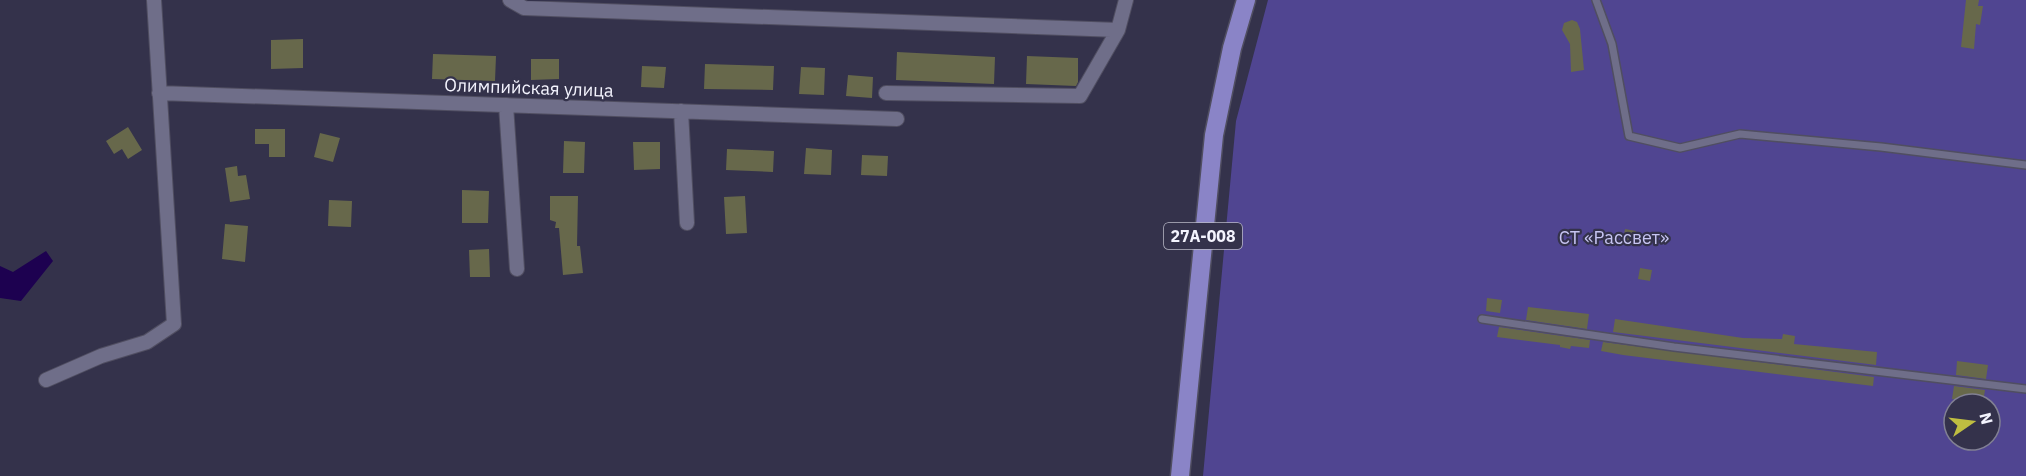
<svg xmlns="http://www.w3.org/2000/svg" width="2026" height="476" font-family="'IBM Plex Sans',sans-serif">
	<style>
		.green { fill: #504591; fill-rule: evenodd }
		.water { fill: #1d0150 }
		.building { fill: #67684b }
		.lines { fill: none; stroke-linecap: round; stroke-linejoin: round }
		.lane-casing { stroke: #504e61; stroke-width: 10 }
		.street-casing { stroke: #504e61; stroke-width: 16 }
		.primary-casing { stroke: #504e61; stroke-width: 21 }
		.lane { stroke: #6f6e89; stroke-width: 7 }
		.street { stroke: #6f6e89; stroke-width: 14 }
		.primary { stroke: #8a84c7; stroke-width: 18 }
		.labels { text-anchor: middle; stroke-width: 4.5; stroke-linejoin: round; paint-order: stroke }
		.shield { fill: #34324b; stroke: #babac8; stroke-width: 1.5 }
		.shield-label { font-size: 16px; font-weight: bold; fill: #f4f4fe }
		.street-label { font-size: 18px; fill: #f4f4fe; stroke: #34324b }
		.park-label { font-size: 18px; fill: #c7c5f2; stroke: #34324b }
	</style>
	<rect width="100%" height="100%" fill="#34324b"/>
	<path class="green" d="M1268 0H2026V476H1203L1236 121ZM1954 404H1990V440H1954Z"/>
	<path class="water" d="M46 251 53 261 21 301 0 298V266L13 272Z"/>
	<path class="building" d="M1966 0H1979L1978 6H1983L1980 25 1976 24 1974 49 1961 47Z
		M1572 20 1577 22 1580 29 1584 70 1571 72 1570 44 1562 30 1564 23Z
		M303 39V68L271 69V40Z
		M897 52 995 57 994 84 896 80Z
		M433 54 496 56 495 81 432 79Z
		M1027 56 1078 58V82L1076 86 1026 84Z
		M531 59H559V79L531 80Z
		M705 64 774 66 773 90 704 89Z
		M642 66 666 67 664 88 641 87Z
		M801 67 825 68 824 95 799 94Z
		M848 75 873 77 872 98 846 96Z
		M128 127 142 150 128 159 122 149 114 154 106 141Z
		M255 129H285V157H269V144H255Z
		M320 133 340 138 333 162 314 157Z
		M564 141 585 142 584 173H563Z
		M633 142H660V169L634 170Z
		M806 148 832 150 831 175 804 174Z
		M727 149 774 151 773 172 726 170Z
		M862 155 888 156 887 176 861 175Z
		M237 166 238 176 246 175 250 199 230 202 225 168Z
		M462 190 489 191 488 223H462Z
		M550 196H578L577 246H580L583 273 563 275 559 228H555L556 222 550 220Z
		M745 196 747 233 726 234 724 197Z
		M329 200 352 201 351 227 328 226Z
		M225 224 248 226 245 262 222 259Z
		M1625 229 1636 231 1635 241 1623 240Z
		M489 249 490 277H470L469 250Z
		M1640 268 1652 270 1650 281 1638 279Z
		M1487 298 1502 300 1500 313 1486 311Z
		M1528 307 1589 314 1587 329 1526 320Z
		M1615 319 1743 338 1782 339 1783 334 1795 336 1794 344 1877 352 1876 365 1613 332Z
		M1499 327 1590 340 1589 348 1571 346 1570 349 1560 347V345L1497 337Z
		M1603 342 1874 377 1873 386 1623 355 1601 351Z
		M1957 361 1988 365 1986 379 1956 375Z
		M1954 386 1985 390 1983 403 1952 399Z"/>
	<g class="lines">
		<g class="lane-casing">
			<path id="lane" d="M1596 0 1612 44 1629 136 1680 148 1740 134 1881 147 2026 165
				M1482 319 1674 347 2026 389"/>
		</g>
		<g class="street-casing">
			<path id="street" d="M510 0 524 8 1118 30
				M159 93 897 119
				M886 93 1080 96 1118 30 1126 0
				M506 105 517 269
				M681 111 687 223
				M46 380 101 356 147 342 174 324 154 0"/>
		</g>
		<g class="primary-casing">
			<path id="primary" d="M1180 476 1214 135 1232 48 1246 0"/>
		</g>
		<use href="#lane" class="lane"/>
		<use href="#street" class="street"/>
		<use href="#primary" class="primary"/>
	</g>
	<g class="labels">
		<rect class="shield" x="1164" y="223" width="78" height="26" rx="4.5"/>
		<g class="shield-label">
			<text x="1203" y="242">27А-008</text>
		</g>
		<g class="street-label">
			<text transform="translate(529 88) rotate(2)" y="6">Олимпийская улица</text>
		</g>
		<g class="park-label">
			<text x="1614" y="244">СТ «Рассвет»</text>
		</g>
	</g>
	<g transform="translate(1972 422) rotate(76)"><circle r="28" fill="#34324b" stroke="#818093" stroke-width="1.5"/>
	<path d="M0-4.5L10 22L0 15L-10 22Z" fill="#bfbe41"/>
	<text y="-9" font-size="16" font-weight="bold" text-anchor="middle" fill="#f4f4fe">N</text>
	</g>
</svg>
